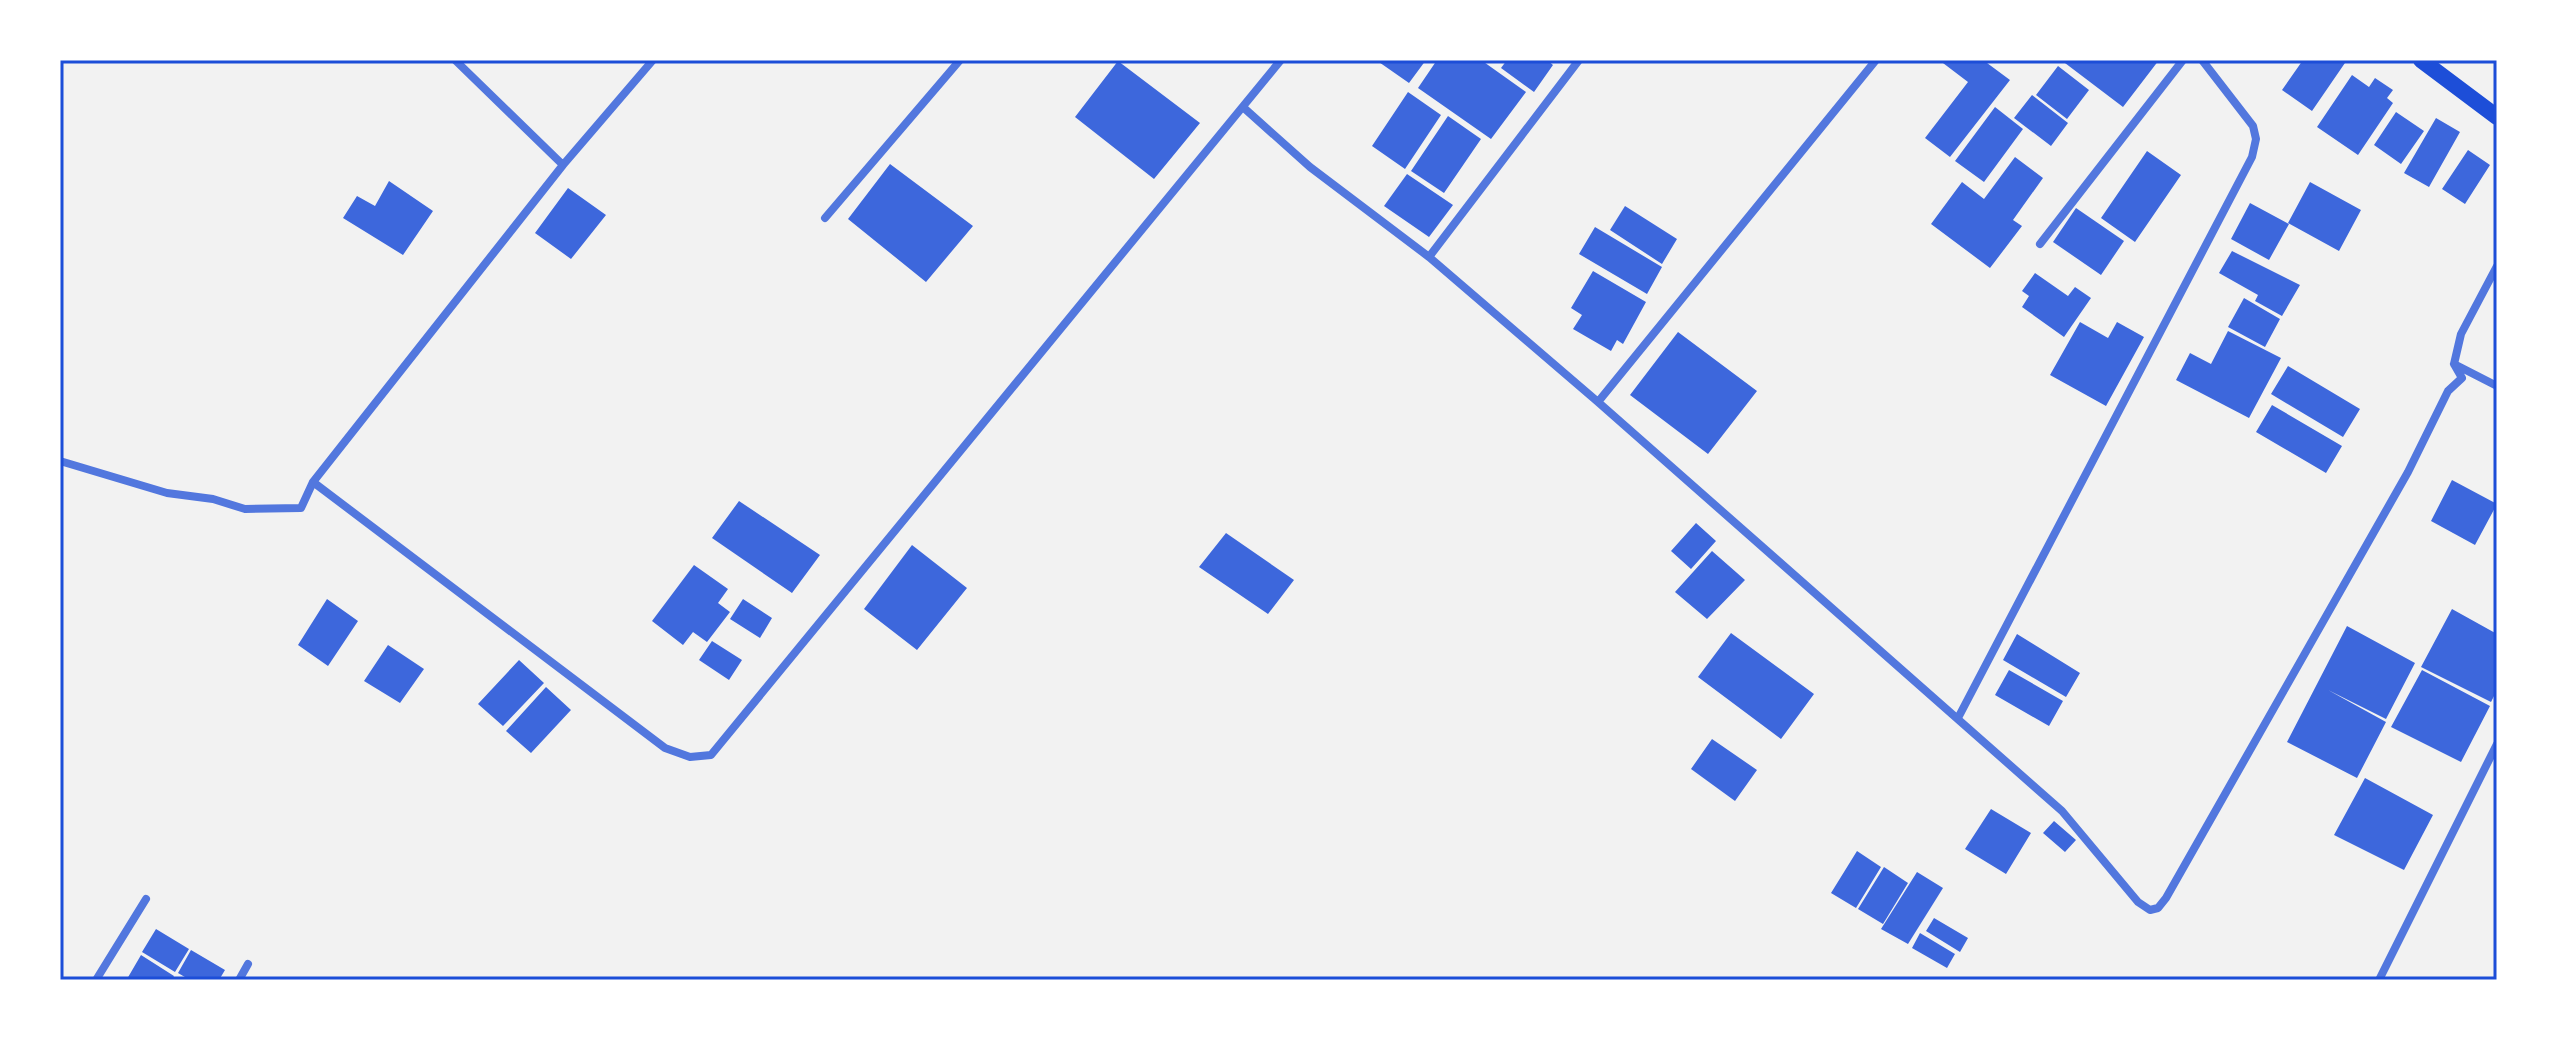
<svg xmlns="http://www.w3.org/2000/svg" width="2557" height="1040" font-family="Raleway,sans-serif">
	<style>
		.building { fill: #3d67dc }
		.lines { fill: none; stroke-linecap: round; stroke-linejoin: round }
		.minor { stroke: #5277de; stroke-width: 8 }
		.secondary { stroke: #1d4ed8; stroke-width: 16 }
		.neatline { fill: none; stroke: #1d4ed8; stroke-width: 3 }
	</style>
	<rect width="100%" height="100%" fill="#f2f2f2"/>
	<path class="building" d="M1376 60H1426L1409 83Z
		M1437 60H1481L1526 92 1491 139 1418 88Z
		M1507 60H1547L1553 65 1534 92 1501 68Z
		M1939 60H1983L2010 80 1950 157 1925 138 1968 82Z
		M2061 60H2159L2123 107Z
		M2303 60H2347L2312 111 2282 90Z
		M1118 61 1200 123 1154 179 1075 117Z
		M2058 66 2089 90 2067 119 2036 95Z
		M2352 75 2369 87 2375 78 2393 90 2387 98 2393 103 2358 155 2317 127Z
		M1408 92 1441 115 1405 169 1372 146Z
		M2032 95 2068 123 2051 146 2014 118Z
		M1995 107 2023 129 1984 182 1955 161Z
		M2396 112 2424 131 2401 164 2374 145Z
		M1448 116 1481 139 1444 193 1411 171Z
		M2436 118 2460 132 2429 187 2404 173Z
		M2468 150 2490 165 2465 204 2442 189Z
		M2147 151 2181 175 2135 242 2101 218Z
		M2015 157 2043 178 2013 220 2022 226 1990 268 1931 224 1962 182 1984 199Z
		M890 164 973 226 926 282 848 219Z
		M1407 174 1453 205 1429 237 1384 206Z
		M389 181 433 211 403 255 343 218 357 196 375 206Z
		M2310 182 2361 210 2339 251 2288 223Z
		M568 188 606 215 571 259 535 233Z
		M2250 203 2289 224 2269 260 2231 239Z
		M1625 206 1677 239 1662 264 1610 230Z
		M2076 208 2124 241 2101 275 2053 242Z
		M1595 227 1662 267 1647 294 1579 254Z
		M2232 251 2300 285 2282 316 2255 301 2258 295 2219 273Z
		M1593 271 1646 302 1623 344 1617 340 1611 351 1573 329 1582 315 1571 308Z
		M2035 273 2068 296 2075 287 2091 298 2064 337 2022 307 2029 296 2022 291Z
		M2244 298 2280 319 2265 347 2228 327Z
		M2080 322 2108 338 2117 322 2144 337 2106 406 2050 375Z
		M2228 331 2281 358 2249 418 2176 380 2190 353 2211 364Z
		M1678 332 1757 391 1708 454 1630 395Z
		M2288 366 2360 409 2343 437 2271 394Z
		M2272 405 2342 446 2326 473 2256 432Z
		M2452 480 2497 504 2475 545 2431 521Z
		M739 501 820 555 792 593 712 538Z
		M1696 523 1716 541 1691 569 1671 551Z
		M1226 533 1294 580 1268 614 1199 567Z
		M912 545 967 588 917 650 864 609Z
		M1712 551 1745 580 1707 619 1675 592Z
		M694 565 728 589 718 603 730 612 707 642 693 632 683 645 652 621Z
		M327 599 358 621 328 666 298 645Z
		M743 599 772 618 760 638 730 619Z
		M2452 609 2497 634V690L2491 702 2421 667Z
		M2347 626 2415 663 2386 719 2328 690 2386 722 2357 778 2287 742Z
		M1731 633 1814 694 1781 739 1698 677Z
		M2017 634 2080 673 2066 697 2003 660Z
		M712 641 742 660 729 680 699 660Z
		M388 645 424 669 400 703 364 681Z
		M519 660 544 683 503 726 478 704Z
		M2009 670 2063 701 2049 726 1995 695Z
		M2422 670 2490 706 2461 762 2391 727Z
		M546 687 571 710 531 753 506 731Z
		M1712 739 1757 770 1735 801 1691 769Z
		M2365 778 2433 815 2404 870 2334 835Z
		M1991 809 2031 833 2006 874 1965 849Z
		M2054 821 2076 840 2065 852 2043 833Z
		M1857 851 1881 867 1856 908 1831 893Z
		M1884 867 1908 883 1883 924 1858 909Z
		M1917 872 1943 888 1908 944 1881 929Z
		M1934 918 1968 938 1960 952 1926 931Z
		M156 929 189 949 175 972 142 952Z
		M1920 933 1955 954 1947 968 1912 948Z
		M191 950 225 970 219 980H190L178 973Z
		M141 955 174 976 172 980 127 979Z"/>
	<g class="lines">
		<path class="minor" d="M455 60 563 165
			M1244 108 1310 167 1429 257 1598 402 1876 60
			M825 218 960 60
			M2040 244 2183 60
			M1429 257 1579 60
			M2497 266 2461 334 2454 364 2497 386
			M1598 402 2062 811 2138 902 2150 910 2158 908 2166 898 2408 472 2448 391 2462 378 2454 364
			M60 461 167 493 213 499 245 509 301 508 313 482 563 165 653 60
			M313 482 665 748 690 757 711 755 1281 60
			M1958 718 2252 157 2256 139 2253 126 2202 60
			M96 980 146 899
			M239 980 248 964
			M2379 980 2497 744"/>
		<path class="secondary" d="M2421 60 2497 117"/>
	</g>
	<rect width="2557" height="1040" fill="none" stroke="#ffffff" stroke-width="124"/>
	<rect x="62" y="62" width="2433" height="916" class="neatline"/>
</svg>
